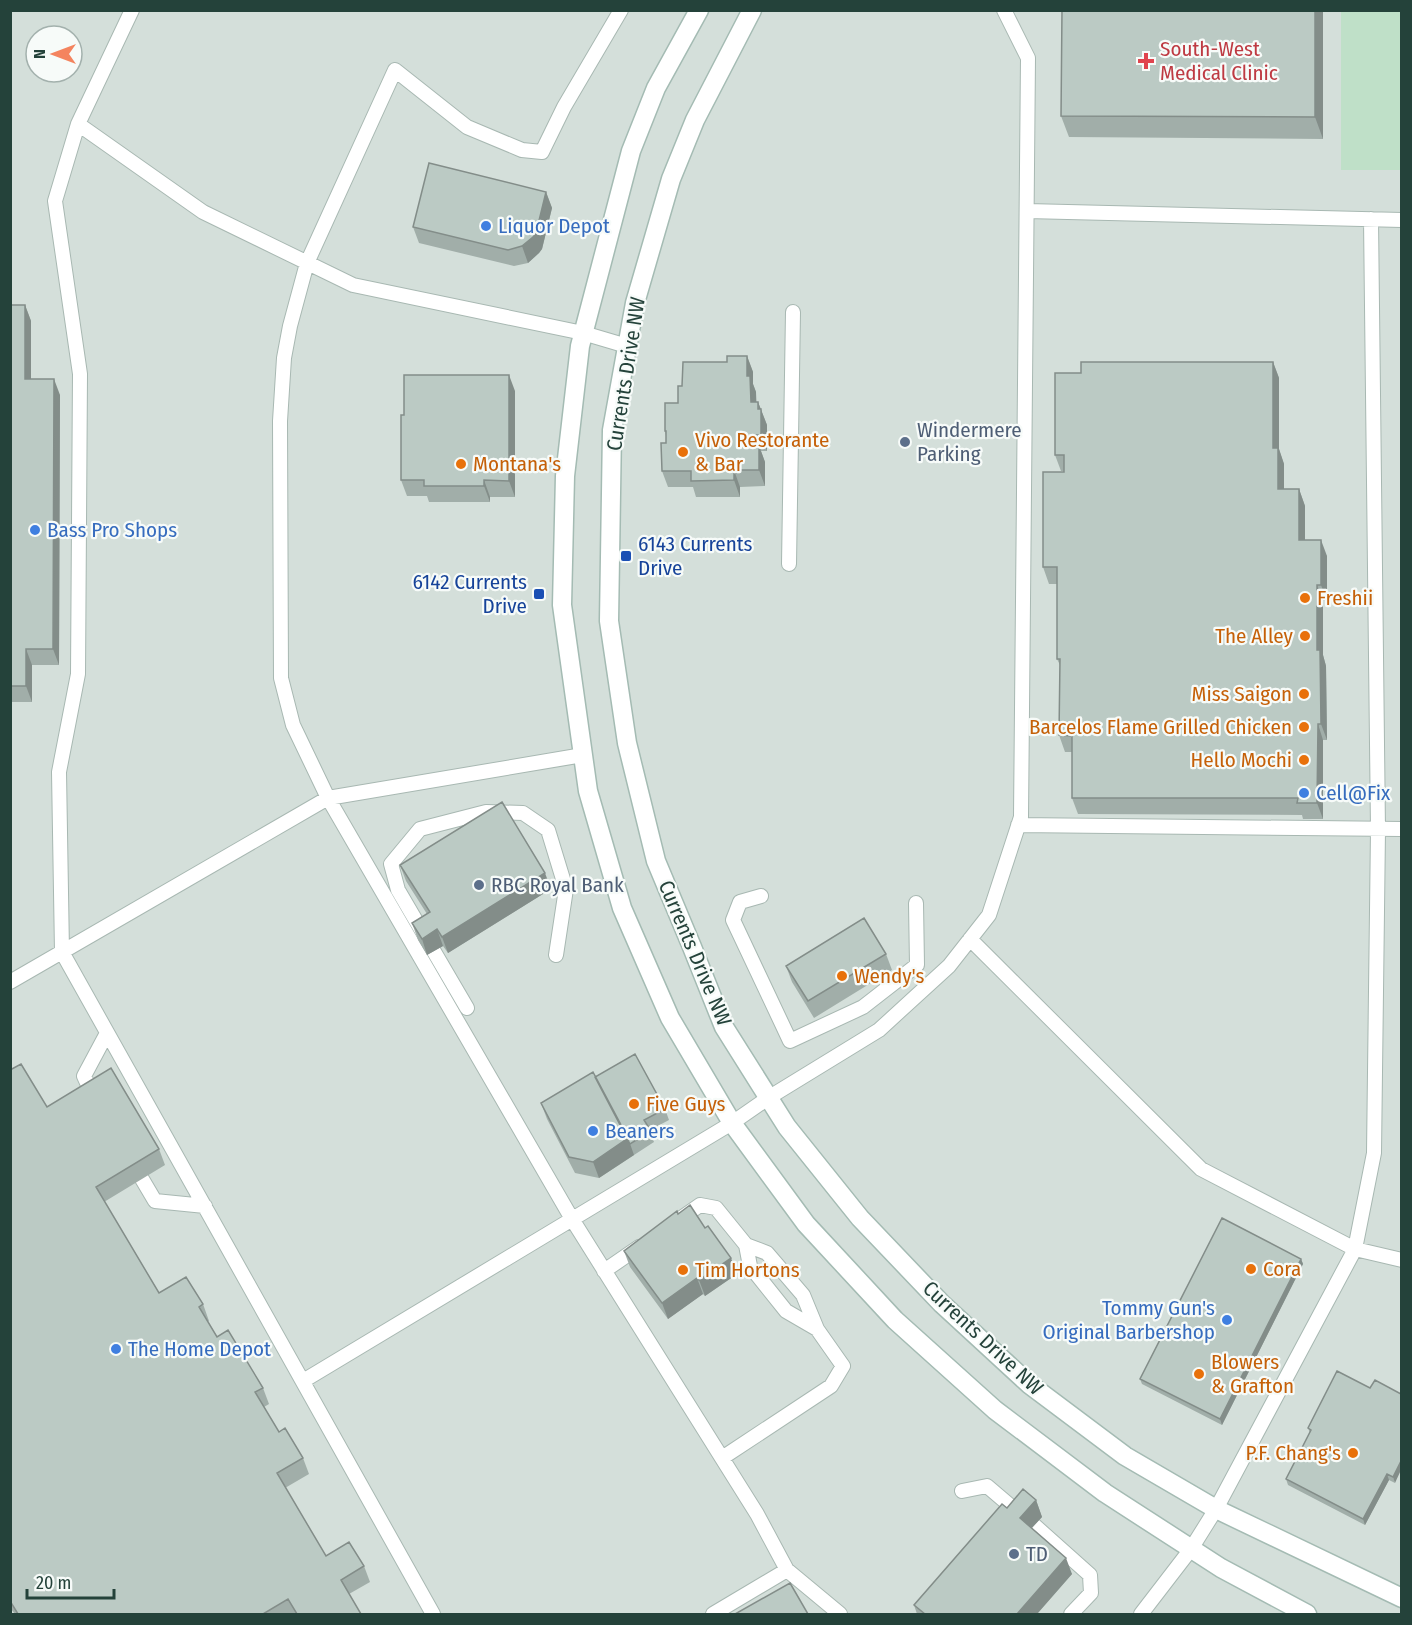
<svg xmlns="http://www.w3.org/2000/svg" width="1412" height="1625" font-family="'Fira Sans Condensed',sans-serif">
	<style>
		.built { fill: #d4dfda; fill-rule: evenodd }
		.green { fill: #bfe0c8 }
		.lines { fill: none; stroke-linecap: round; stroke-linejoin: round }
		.lane-casing { stroke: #a8b8b2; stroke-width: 16 }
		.secondary-casing { stroke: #a4bbb3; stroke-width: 21 }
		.lane { stroke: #fff; stroke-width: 14 }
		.secondary { stroke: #fff; stroke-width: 18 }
		.wall { fill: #a1aea9 }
		.shaded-wall { fill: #838d89 }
		.building { fill: #bbcac4; stroke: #838d89; stroke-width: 1.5 }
		.health-dot { fill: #e0444e; stroke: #f7fbf9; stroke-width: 2 }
		.shop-dot { fill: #3f7fe0; stroke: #f7fbf9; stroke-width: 2 }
		.service-dot { fill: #5c6f8a; stroke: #f7fbf9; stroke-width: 2 }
		.food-dot { fill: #e8710a; stroke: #f7fbf9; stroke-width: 2 }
		.transit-dot { fill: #1a4fb4; stroke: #f7fbf9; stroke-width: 2 }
		.labels { text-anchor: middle; stroke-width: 4.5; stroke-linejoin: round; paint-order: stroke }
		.health-label { font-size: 21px; fill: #be3a42; stroke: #f7fbf9; text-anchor: start }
		.shop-label { font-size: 21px; fill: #366cbe; stroke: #f7fbf9; text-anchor: start }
		.street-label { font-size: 21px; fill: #24423a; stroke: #f7fbf9 }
		.service-label { font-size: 21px; fill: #4e5e75; stroke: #f7fbf9; text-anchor: start }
		.food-label { font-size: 21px; fill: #c56008; stroke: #f7fbf9; text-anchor: start }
		.transit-label { font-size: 21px; fill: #164399; stroke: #f7fbf9; text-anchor: start }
	</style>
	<rect width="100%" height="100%" fill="#e6efeb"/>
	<path class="built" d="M11 11H1401V1614H11ZM36 36H72V72H36Z"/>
	<path class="green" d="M1341 11H1401V170H1341Z"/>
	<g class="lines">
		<g class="lane-casing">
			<path id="lane" d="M132 10 78 124 55 201 80 374 78 674 59 772 62 952 433 1614
				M621 10 564 107 542 152 522 150 467 127 395 70 307 263 290 326 284 358 280 421 281 678 293 725 328 798 572 1219 757 1514 787 1570 840 1614
				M78 124 203 212 353 285 583 333 627 346
				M1027 211 1402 220
				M789 564 793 312
				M1018 825 1402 829
				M761 896 740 902 733 920 790 1041 863 1007 917 965 916 903
				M970 939 1201 1169 1355 1249 1402 1260
				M10 982 328 798 583 755
				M467 1008 398 890 391 864 420 829 486 812 523 813 548 830 566 889 556 955
				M94 1098 84 1076 107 1033
				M142 1179 155 1201 205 1206
				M680 1219 700 1205 716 1208 746 1245 767 1253 803 1295 817 1329 843 1366 831 1386 722 1458
				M746 1245 750 1266 786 1311 817 1329
				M604 1271 639 1247
				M303 1381 732 1123 768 1098 879 1030 949 966 989 915 1021 817 1028 58 1004 10
				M962 1491 987 1486 1021 1515
				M1034 1525 1090 1575 1091 1593 1071 1614
				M713 1614 787 1570
				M1141 1614 1191 1549 1216 1509 1355 1249 1374 1153 1378 830 1371 219"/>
		</g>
		<g class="secondary-casing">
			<path id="secondary" d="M699 10 656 88 631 151 580 346 565 476 562 605 588 791 622 908 670 1018 732 1123 806 1224 895 1320 995 1410 1105 1493 1221 1568 1307 1614
				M752 10 695 120 671 179 635 303 612 430 609 621 627 743 656 861 692 947 724 1027 787 1127 860 1218 942 1304 1029 1384 1125 1456 1216 1509 1402 1598"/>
		</g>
		<use href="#lane" class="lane"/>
		<use href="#secondary" class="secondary"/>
	</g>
	<path class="wall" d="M1062 10H1323V139L1069 137 1061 116Z
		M546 192 552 208 542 249 539 253 528 263 514 266 419 243 413 227Z
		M10 305H25L31 321V379L60 395 59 665H32V702H10Z
		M747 356 753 372V384L756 392V402H758L767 425V451H761L765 462V486L740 487V497H696L693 487H668L662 471 666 443V436L665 431 678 403 727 362Z
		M1273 362 1279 378V449L1284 464V489H1299L1305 506V540L1327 556V601H1323V655L1326 666 1327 740H1323V819H1303L1302 815 1078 814 1072 798V752H1065L1059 735 1060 665 1057 659V584H1049L1043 567 1064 472V471H1061L1055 455Z
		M515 391V497H490V502H429L427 496H407L401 480 404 415Z
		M400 865 551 889 448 953 443 946 427 955 418 940 412 923 427 914 406 881Z
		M886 954 892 970 814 1018 792 982 786 966Z
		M10 1070 47 1107 159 1149 165 1165 104 1202 159 1293 203 1304 209 1321H208L217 1337 263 1388 269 1404 264 1407 279 1432 303 1458 309 1474 285 1488 326 1556 364 1566 370 1582 349 1594 361 1614H15L10 1608Z
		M595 1077 665 1109 669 1120 650 1130 654 1142 634 1155 599 1178 575 1173 547 1119 541 1103Z
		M678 1214 737 1274 705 1296 703 1294 668 1319 630 1267 624 1251Z
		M1301 1259 1303 1264 1222 1425 1142 1384 1140 1379Z
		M1370 1388 1395 1483 1389 1480 1365 1525 1288 1485 1286 1479 1310 1433 1308 1428Z
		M1036 1500 1042 1517 1032 1528 1072 1574 1037 1614H917L914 1605 1007 1508Z"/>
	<path class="shaded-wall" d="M1315 10H1323V139L1315 117Z
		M546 192 552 208 542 249 539 253 528 263 522 246Z
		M25 305 31 321V395L25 379Z
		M747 356 753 372V384L756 392 757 418 751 402 747 376Z
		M1273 362 1279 378V449L1284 464V506L1278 489 1273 448Z
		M509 375 515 391V497L509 481Z
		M54 379 60 395 59 665 53 649Z
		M758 402 767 425V451L761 435Z
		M755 435 765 462V486L759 470 755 446Z
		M734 470 740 487V497L734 480Z
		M484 480 490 497V502L484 486Z
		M1299 489 1305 506V556L1299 540Z
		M1321 540 1327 556V601L1321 585Z
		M1317 585 1323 601V655L1326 666 1327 740 1321 724 1317 650Z
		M26 649 32 665V702L26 686Z
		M1318 724 1323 740V819L1317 803Z
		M545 873 551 889 448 953 442 937Z
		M437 929 443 946 427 955 422 939Z
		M628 1138 634 1155 599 1178 593 1162Z
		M731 1258 737 1274 705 1296 699 1280Z
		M1301 1259 1303 1264 1222 1425 1220 1419Z
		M697 1278 703 1294 668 1319 662 1303Z
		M1401 1461V1470L1395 1483 1393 1477Z
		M1387 1474 1389 1480 1365 1525 1363 1519Z
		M1036 1500 1042 1517 1026 1534 1020 1518Z
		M1066 1558 1072 1574 1037 1614H1017Z"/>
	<path class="building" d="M1062 10H1315V117L1061 116Z
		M429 163 546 192 536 233 533 237 522 246 508 250 413 227Z
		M10 305H25V379H54L53 649H26V686H10Z
		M727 356H747V376H750L751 402H758V409H761V435H755V446H759V470H734V480L691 481V471H662L661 443H666V431H665V403H678V386H682L683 362H727Z
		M1081 362H1273V448H1278V489H1299V540H1321V585H1317V650H1320L1321 724H1318L1317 803H1297L1298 798H1072V736L1059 735 1060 659H1057V567H1043V472H1064V455H1055V373H1081Z
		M404 375H509V481L484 480V486H424V480H401V415H404Z
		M502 802 545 873 442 937 437 929 422 939 412 923 430 912 400 865Z
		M864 918 886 954 808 1001 786 966Z
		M635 1054 665 1109 644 1120 651 1131 630 1144 595 1077Z
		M21 1064 47 1107 111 1068 159 1149 96 1187 159 1293 186 1277 203 1304 199 1307 217 1337 228 1330 263 1388 255 1392 279 1432 285 1428 303 1458 277 1473 326 1556 349 1542 364 1566 341 1580 361 1614H297L288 1599 263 1614H18L10 1601V1070Z
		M593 1072 628 1138 593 1162 569 1157 541 1103Z
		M690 1205 705 1228 708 1226 731 1258 699 1280 697 1278 662 1303 624 1251 677 1211 678 1214Z
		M1222 1218 1301 1259 1220 1419 1140 1379Z
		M1337 1371 1370 1388 1375 1380 1401 1394V1461L1393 1477 1387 1474 1363 1519 1286 1479 1311 1430 1308 1428Z
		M1023 1489 1036 1500 1020 1518 1066 1558 1017 1614H925L914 1605 1002 1504 1007 1508Z
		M790 1583 808 1614H735Z"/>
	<path class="health-dot" d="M1143 52h6v6h6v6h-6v6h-6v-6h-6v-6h6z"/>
	<g class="shop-dot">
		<circle cx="486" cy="226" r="6"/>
		<circle cx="35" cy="530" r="6"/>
		<circle cx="1304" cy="793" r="6"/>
		<circle cx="593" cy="1131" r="6"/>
		<circle cx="1227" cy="1320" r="6"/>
		<circle cx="116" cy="1349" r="6"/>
	</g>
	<g class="service-dot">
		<circle cx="905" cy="442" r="6"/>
		<circle cx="479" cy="885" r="6"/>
		<circle cx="1014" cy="1554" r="6"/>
	</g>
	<g class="food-dot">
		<circle cx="683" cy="452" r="6"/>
		<circle cx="461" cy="464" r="6"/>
		<circle cx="1305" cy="598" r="6"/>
		<circle cx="1305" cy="636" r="6"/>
		<circle cx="1304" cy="694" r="6"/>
		<circle cx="1304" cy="727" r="6"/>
		<circle cx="1304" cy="760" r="6"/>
		<circle cx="842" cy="976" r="6"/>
		<circle cx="634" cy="1104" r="6"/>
		<circle cx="1251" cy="1269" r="6"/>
		<circle cx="683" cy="1270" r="6"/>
		<circle cx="1199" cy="1374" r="6"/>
		<circle cx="1353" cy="1453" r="6"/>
	</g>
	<g class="transit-dot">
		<rect x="620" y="550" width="12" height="12" rx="3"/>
		<rect x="533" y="588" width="12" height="12" rx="3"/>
	</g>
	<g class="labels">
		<g class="health-label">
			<text x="1160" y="56">South-West<tspan x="1160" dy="24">Medical Clinic</tspan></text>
		</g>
		<g class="shop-label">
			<text x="498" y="233">Liquor Depot</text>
			<text x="47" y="537">Bass Pro Shops</text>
			<text x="1316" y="800">Cell@Fix</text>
			<text x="605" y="1138">Beaners</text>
			<text x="1215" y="1315" text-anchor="end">Tommy Gun's<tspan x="1215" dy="24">Original Barbershop</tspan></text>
			<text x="128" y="1356">The Home Depot</text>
		</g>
		<g class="street-label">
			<text transform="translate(626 374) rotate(-81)" y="7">Currents Drive NW</text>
			<text transform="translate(695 953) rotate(67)" y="7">Currents Drive NW</text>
			<text transform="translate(983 1338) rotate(43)" y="7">Currents Drive NW</text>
		</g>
		<g class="service-label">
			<text x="917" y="437">Windermere<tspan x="917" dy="24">Parking</tspan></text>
			<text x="491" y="892">RBC Royal Bank</text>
			<text x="1026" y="1561">TD</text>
		</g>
		<g class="food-label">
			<text x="695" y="447">Vivo Restorante<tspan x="695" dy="24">&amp; Bar</tspan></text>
			<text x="473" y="471">Montana's</text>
			<text x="1317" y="605">Freshii</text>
			<text x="1293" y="643" text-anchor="end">The Alley</text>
			<text x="1292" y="701" text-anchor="end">Miss Saigon</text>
			<text x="1292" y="734" text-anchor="end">Barcelos Flame Grilled Chicken</text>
			<text x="1292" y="767" text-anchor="end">Hello Mochi</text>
			<text x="854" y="983">Wendy's</text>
			<text x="646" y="1111">Five Guys</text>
			<text x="1263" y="1276">Cora</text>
			<text x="695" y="1277">Tim Hortons</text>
			<text x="1211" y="1369">Blowers<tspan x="1211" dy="24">&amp; Grafton</tspan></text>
			<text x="1341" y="1460" text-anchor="end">P.F. Chang's</text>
		</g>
		<g class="transit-label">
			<text x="638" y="551">6143 Currents<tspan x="638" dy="24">Drive</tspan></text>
			<text x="527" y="589" text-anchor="end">6142 Currents<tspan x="527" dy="24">Drive</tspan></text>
		</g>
	</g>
	<rect width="1412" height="1625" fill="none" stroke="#24423a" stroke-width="24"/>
	<g transform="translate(54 54) rotate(270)"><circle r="28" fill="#f7fbf9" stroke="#a3b1ad" stroke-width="1.5"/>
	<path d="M0-4.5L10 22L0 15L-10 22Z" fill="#f4845f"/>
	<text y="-9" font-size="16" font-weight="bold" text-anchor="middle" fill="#24423a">N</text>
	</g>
	<path d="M27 1589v9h87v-9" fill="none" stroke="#24423a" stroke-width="3"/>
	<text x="36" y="1589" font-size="18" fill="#24423a" stroke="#f7fbf9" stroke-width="4.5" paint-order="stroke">20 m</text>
</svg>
